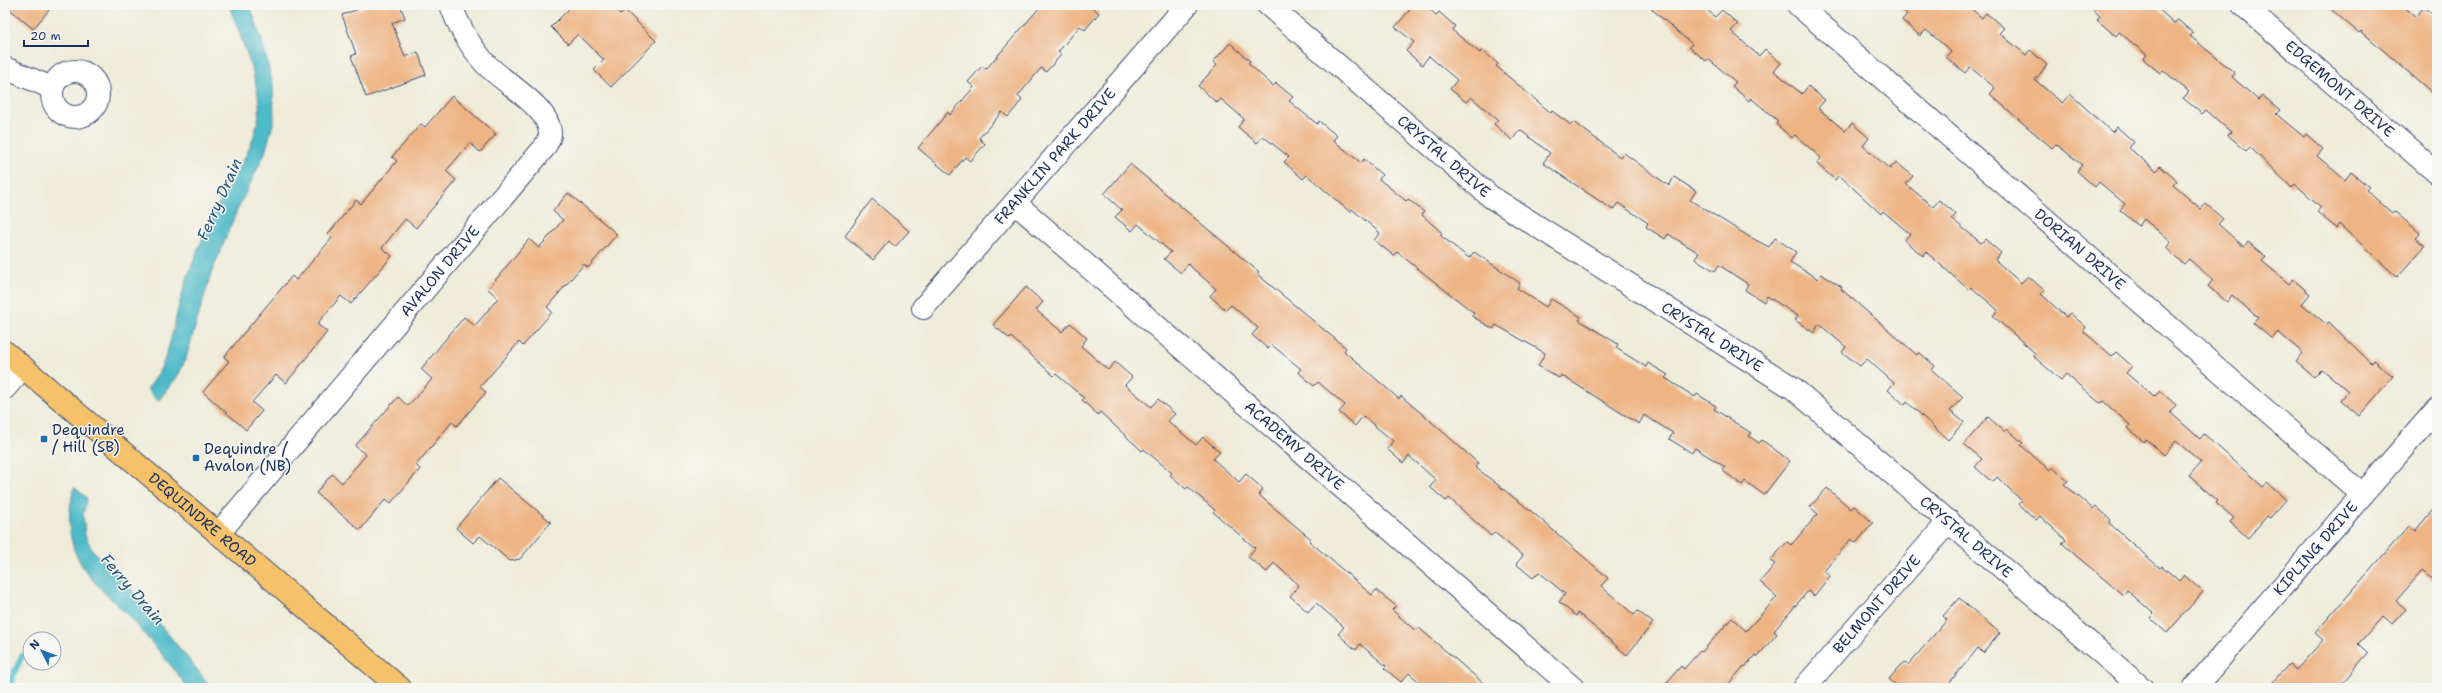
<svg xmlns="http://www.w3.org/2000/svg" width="2442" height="693" font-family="'Shantell Sans',sans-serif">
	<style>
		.water { fill: #4dbac7; stroke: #347492 }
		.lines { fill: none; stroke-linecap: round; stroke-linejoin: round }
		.stream { stroke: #4dbac7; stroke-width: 6 }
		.building { fill: #eeb484 }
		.minor-casing { stroke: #3b4b70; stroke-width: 24 }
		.major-casing { stroke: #3b4b70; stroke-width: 24 }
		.minor { stroke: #fff; stroke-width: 22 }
		.major { stroke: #f5c16b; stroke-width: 22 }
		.poi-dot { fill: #1f6fb2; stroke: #f6f6f2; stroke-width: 1.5 }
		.labels { text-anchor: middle; stroke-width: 3; stroke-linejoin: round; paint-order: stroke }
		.street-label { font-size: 15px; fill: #1b2f5e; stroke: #f6f6f2 }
		.poi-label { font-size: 15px; fill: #1b2f5e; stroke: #f6f6f2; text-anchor: start }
		.water-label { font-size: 16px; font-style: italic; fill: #2a597e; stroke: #f6f6f2 }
	</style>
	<rect width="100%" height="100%" fill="#f6f6f2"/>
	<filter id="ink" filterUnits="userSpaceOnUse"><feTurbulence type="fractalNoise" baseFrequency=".025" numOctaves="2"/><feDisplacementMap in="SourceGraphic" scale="8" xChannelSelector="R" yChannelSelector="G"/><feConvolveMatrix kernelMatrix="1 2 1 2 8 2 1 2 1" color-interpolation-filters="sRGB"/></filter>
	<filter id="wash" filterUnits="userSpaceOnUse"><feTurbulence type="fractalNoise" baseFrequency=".012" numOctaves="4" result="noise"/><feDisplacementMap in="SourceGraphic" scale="16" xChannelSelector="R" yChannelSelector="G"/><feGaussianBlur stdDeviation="0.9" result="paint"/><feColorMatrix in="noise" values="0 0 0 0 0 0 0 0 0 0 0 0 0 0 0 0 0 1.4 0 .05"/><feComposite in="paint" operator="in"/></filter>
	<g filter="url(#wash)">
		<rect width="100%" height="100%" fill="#eeebd8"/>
		<path class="water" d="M229 5H250L262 41 273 85 274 120 265 153 236 213 211 274 186 358 178 376 158 401 147 389C170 365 173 322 183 291 191 266 201 241 212 217 228 184 255 151 259 113 262 87 238 31 229 5Z
			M74 487 87 498 83 515 85 535 91 548 132 590 212 688H188C170 663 150 640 129 617 108 595 79 573 72 542 67 524 70 505 74 487Z"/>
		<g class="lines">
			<path class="stream" d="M11 678 15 688
				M7 688 22 656"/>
		</g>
		<g id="blocks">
			<path class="building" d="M5 5H53L33 29Z
				M370 5H400L405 18 392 23 405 57 418 52 426 75 366 97 351 56 356 54 342 15Z
				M573 5H611L621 15 625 10 656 41 611 87 594 70 604 60 578 34 568 44 551 27Z
				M1042 5H1090L1099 13 1085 30 1080 26 1058 52 1061 55 1046 72 1041 68 1018 96 1022 100 1008 117 1002 112 979 138 985 144 970 161 965 157 950 175 918 148 948 112 950 115 974 87 968 82 982 66 986 69Z
				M1414 5H1424L1436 15 1439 12 1455 26 1452 30 1480 53 1482 50 1498 64 1496 66 1551 113 1552 111 1571 125 1574 122 1620 157 1624 153 1669 186 1674 177 1696 191 1690 200 1748 236 1769 247 1775 238 1796 252 1790 262 1818 279 1821 274 1842 287 1841 289 1917 355 1919 352 1935 366 1932 370 1963 397 1950 411 1964 422 1948 440 1907 402 1905 405 1888 390 1894 383 1867 359 1860 366 1842 352 1846 347 1819 324 1814 333 1795 320 1798 316 1767 296 1764 302 1745 290 1748 284 1719 265 1715 271 1695 259 1699 253 1668 234 1665 239 1646 227 1648 223 1618 203 1613 210 1543 163 1550 153 1520 130 1512 140 1494 124 1498 120 1471 97 1466 102 1450 89 1457 80 1429 56 1422 65 1406 51 1414 42 1395 27Z
				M1647 5H1702L1715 17 1722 10 1738 24 1731 31 1759 56 1765 49 1781 63 1774 71 1802 94 1808 86 1825 100 1818 108 1845 131 1852 123 1869 138 1863 146 1890 169 1896 162 1913 176 1906 184 1933 207 1939 200 1956 214 1952 219 1981 243 1985 239 2001 253 1995 260 2021 283 2028 276 2044 290 2041 294 2066 317 2070 313 2086 327 2083 331 2112 356 2116 352 2132 366 2126 373 2154 397 2160 391 2176 405 2170 412 2200 439 2204 434 2263 487 2267 483 2286 500 2270 518 2267 516 2248 538 2230 522 2234 518 2216 503 2218 501 2189 476 2201 462 2176 441 2164 455 2146 439 2144 442 2128 428 2130 425 2103 401 2100 403 2066 374 2061 380 2033 356 2035 353 1993 316 1998 310 1971 287 1969 290 1926 252 1923 256 1904 240 1910 234 1883 211 1881 214 1839 175 1835 180 1817 164 1821 158 1795 135 1792 138 1776 124 1778 121 1751 98 1749 101 1732 86 1736 82 1708 59 1706 61 1689 47 1692 44Z
				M1896 5H1967L1982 18 1986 13 2004 28 1999 33 2026 55 2030 50 2047 65 2035 80 2062 103 2070 94 2112 132 2117 127 2134 142 2129 148 2156 171 2160 166 2177 181 2173 185 2201 209 2206 204 2223 219 2218 224 2244 247 2248 242 2266 257 2262 261 2289 284 2293 279 2310 294 2302 304 2326 324 2329 322 2371 363 2373 360 2393 376 2359 416 2341 400 2348 391 2322 369 2314 377 2296 362 2303 353 2278 332 2272 339 2253 323 2258 318 2232 295 2227 302 2208 286 2213 280 2189 259 2184 264 2166 248 2171 242 2144 219 2139 226 2120 210 2125 204 2099 182 2095 187 2077 171 2082 165 2056 144 2052 148 2025 125 1990 94 1995 88 1970 67 1965 73 1946 57 1951 51 1926 30 1920 36 1902 20 1907 14Z
				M2088 5H2154L2174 23 2178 20 2193 33 2190 36 2235 73 2232 77 2258 100 2262 95 2280 110 2276 114 2304 137 2306 134 2323 149 2317 156 2345 180 2351 172 2369 187 2366 190 2392 213 2394 211 2420 233 2415 238 2425 246 2397 277 2339 224 2336 228 2317 212 2321 207 2295 184 2292 188 2250 147 2246 151 2228 135 2231 132 2206 110 2202 114 2183 98 2189 92 2163 70 2160 73 2143 59 2147 55 2119 32 2116 36 2097 20 2100 16Z
				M2326 5H2402L2416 17 2424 7 2437 18V97L2361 31 2359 33Z
				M1230 43 1250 61 1248 63 1273 86 1276 83 1293 97 1289 101 1317 124 1319 121 1337 136 1333 140 1361 163 1364 159 1382 175 1379 179 1406 201 1408 199 1424 212 1422 215 1442 233 1440 235 1469 258 1474 252 1520 283 1517 288 1546 307 1551 299 1581 317 1579 320 1618 344 1616 348 1646 367 1648 363 1668 375 1665 378 1695 397 1697 394 1716 406 1714 409 1751 433 1749 436 1759 443 1762 440 1790 461 1764 495 1745 481 1742 485 1722 470 1725 467 1695 448 1692 453 1669 439 1673 433 1644 415 1639 424 1561 375 1559 378 1538 366 1545 353 1496 325 1493 329 1472 316 1474 313 1397 252 1394 256 1374 240 1380 233 1352 209 1350 212 1307 175 1303 179 1284 162 1289 157 1263 136 1257 143 1238 127 1244 119 1221 99 1217 103 1198 86 1217 65 1213 62Z
				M452 96 496 134 480 152 470 143 446 171 456 180 416 228 405 219 382 248 392 256 351 304 341 296 317 324 327 332 286 383 276 375 252 402 262 411 246 430 203 392 229 361 224 357 263 310 292 276 296 280 332 238 328 234 356 200 361 204 397 161 392 157 421 124 425 127Z
				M1130 164 1259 272 1257 274 1346 348 1344 351 1399 399 1401 396 1435 425 1478 463 1475 467 1531 511 1608 578 1601 586 1634 615 1638 611 1653 623 1627 655 1578 613 1576 616 1559 602 1565 594 1539 572 1533 578 1516 564 1523 556 1494 532 1491 536 1449 498 1446 501 1430 487 1436 480 1409 456 1403 463 1387 449 1393 441 1363 416 1355 426 1339 412 1345 405 1318 382 1314 386 1298 372 1301 369 1272 345 1268 349 1252 335 1258 328 1231 305 1226 310 1210 296 1216 289 1188 264 1181 273 1164 259 1171 252 1138 224 1132 231 1115 217 1122 210 1104 194Z
				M568 193 617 234 588 268 584 264 547 307 552 312 523 346 519 342 480 387 486 392 457 426 452 422 416 465 420 469 391 503 386 499 360 530 316 493 332 474 342 483 366 455 355 446 398 397 408 406 432 379 421 369 464 317 475 326 498 298 488 289 529 239 539 248 563 220 553 211Z
				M872 199 909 231 895 247 889 241 873 260 845 236Z
				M1026 287 1043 302 1036 310 1062 332 1070 323 1087 338 1081 346 1108 370 1115 362 1132 377 1125 385 1151 407 1158 399 1175 414 1168 421 1196 445 1203 437 1220 452 1213 459 1239 482 1246 474 1263 489 1259 495 1311 539 1309 541 1372 595 1376 590 1396 606 1392 610 1416 631 1419 628 1489 688H1426L1409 673 1401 682 1384 668 1386 666 1360 644 1356 650 1338 634 1344 627 1316 603 1308 612 1290 596 1299 585 1274 563 1267 572 1248 557 1255 548 1213 512 1215 510 1188 487 1186 489 1170 475 1172 473 1144 449 1142 451 1100 412 1098 415 1082 400 1084 398 1056 374 1054 376 1011 337 1010 339 993 325Z
				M1988 417 2005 432 2007 429 2023 443 2021 445 2049 470 2052 467 2068 481 2064 484 2093 509 2096 506 2111 520 2109 523 2160 568 2162 566 2179 581 2184 575 2203 592 2167 633 2150 618 2154 614 2127 590 2123 595 2080 559 2062 543 2066 540 2040 516 2036 520 2019 504 2022 501 1997 477 1992 482 1975 467 1982 459 1964 444Z
				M498 478 551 522 520 559 510 561 480 536 473 543 456 528Z
				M1827 488 1851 509 1854 506 1873 523 1856 543 1851 539 1824 571 1830 576 1814 596 1808 591 1774 631 1777 634 1757 657 1755 655 1745 667 1744 666 1725 688H1662L1681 666 1684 669 1700 651 1702 652 1732 618 1746 631 1777 597 1760 582 1775 564 1770 561 1787 542 1791 545 1818 514 1810 507Z
				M2437 505V583L2422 571 2396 601 2406 609 2392 624 2383 616 2358 644 2368 653 2338 688H2267L2289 664 2296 670 2323 640 2315 633 2409 526 2415 531Z
				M1959 598 2000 633 1983 653 1978 648 1945 688H1899L1889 679 1904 662 1908 665 1947 620 1943 616Z"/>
		</g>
	</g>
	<g filter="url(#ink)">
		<use href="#blocks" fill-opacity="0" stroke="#3b4b70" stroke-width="1"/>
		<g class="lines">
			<g class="minor-casing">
				<g id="minor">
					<path id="s1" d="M1268 5 1491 197 1793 388 2142 688"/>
					<path id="s2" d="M1798 5 2362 494"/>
					<path id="s3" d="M2243 5 2437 173"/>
					<path d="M5 68 52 88"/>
					<circle cx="75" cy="94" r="23"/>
					<path id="s4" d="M1015 203 1573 688"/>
					<path id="s5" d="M923 308 1187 5"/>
					<path d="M5 388 23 367"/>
					<path id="s6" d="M218 534 544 148C546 144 550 139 550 134 550 106 501 82 483 61 469 44 458 26 451 5"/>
					<path id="s7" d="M1804 688 1949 521"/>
					<path id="s8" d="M2194 688 2437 409"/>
				</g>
			</g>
			<g class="major-casing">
				<g id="major">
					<path id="s9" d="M5 352 400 688"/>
				</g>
			</g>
			<use href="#minor" class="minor"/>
			<use href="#major" class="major"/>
		</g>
	</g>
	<g class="poi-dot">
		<rect x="40" y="435" width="8" height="8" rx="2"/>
		<rect x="192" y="454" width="8" height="8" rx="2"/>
	</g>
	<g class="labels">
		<g class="street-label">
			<text dy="5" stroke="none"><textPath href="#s3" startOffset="128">EDGEMONT DRIVE</textPath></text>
			<text dy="5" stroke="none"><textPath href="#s1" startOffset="232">CRYSTAL DRIVE</textPath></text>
			<text dy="5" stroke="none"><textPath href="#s5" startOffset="201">FRANKLIN PARK DRIVE</textPath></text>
			<text dy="5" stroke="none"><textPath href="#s2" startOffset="373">DORIAN DRIVE</textPath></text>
			<text dy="5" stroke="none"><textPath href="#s6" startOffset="344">AVALON DRIVE</textPath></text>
			<text dy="5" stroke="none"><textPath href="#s1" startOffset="556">CRYSTAL DRIVE</textPath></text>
			<text dy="5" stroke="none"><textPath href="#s4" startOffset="370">ACADEMY DRIVE</textPath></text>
			<text dy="5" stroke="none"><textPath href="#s9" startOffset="259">DEQUINDRE ROAD</textPath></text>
			<text dy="5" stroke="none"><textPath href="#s1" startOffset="880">CRYSTAL DRIVE</textPath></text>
			<text dy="5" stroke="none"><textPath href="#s8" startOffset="185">KIPLING DRIVE</textPath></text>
			<text dy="5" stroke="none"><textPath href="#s7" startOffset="111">BELMONT DRIVE</textPath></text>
		</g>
		<g class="poi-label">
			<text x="52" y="435">Dequindre<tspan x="52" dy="17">/ Hill (SB)</tspan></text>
			<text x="204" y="454">Dequindre /<tspan x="204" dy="17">Avalon (NB)</tspan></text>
		</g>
		<g class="water-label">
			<text transform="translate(219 199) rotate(-66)" y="6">Ferry Drain</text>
			<text transform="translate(133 589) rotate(49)" y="6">Ferry Drain</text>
		</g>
	</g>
	<rect width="2442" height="693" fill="none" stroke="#f6f6f2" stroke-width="20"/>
	<g transform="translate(42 651) rotate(312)"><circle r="19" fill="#f6f6f2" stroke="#9ea6b7"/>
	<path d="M0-3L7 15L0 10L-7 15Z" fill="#1f6fb2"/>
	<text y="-6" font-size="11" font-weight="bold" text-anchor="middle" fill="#1b2f5e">N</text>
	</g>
	<path d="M24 40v6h64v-6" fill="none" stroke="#1b2f5e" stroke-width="2"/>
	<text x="30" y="40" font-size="12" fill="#1b2f5e" stroke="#f6f6f2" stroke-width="3" paint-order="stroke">20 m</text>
</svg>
